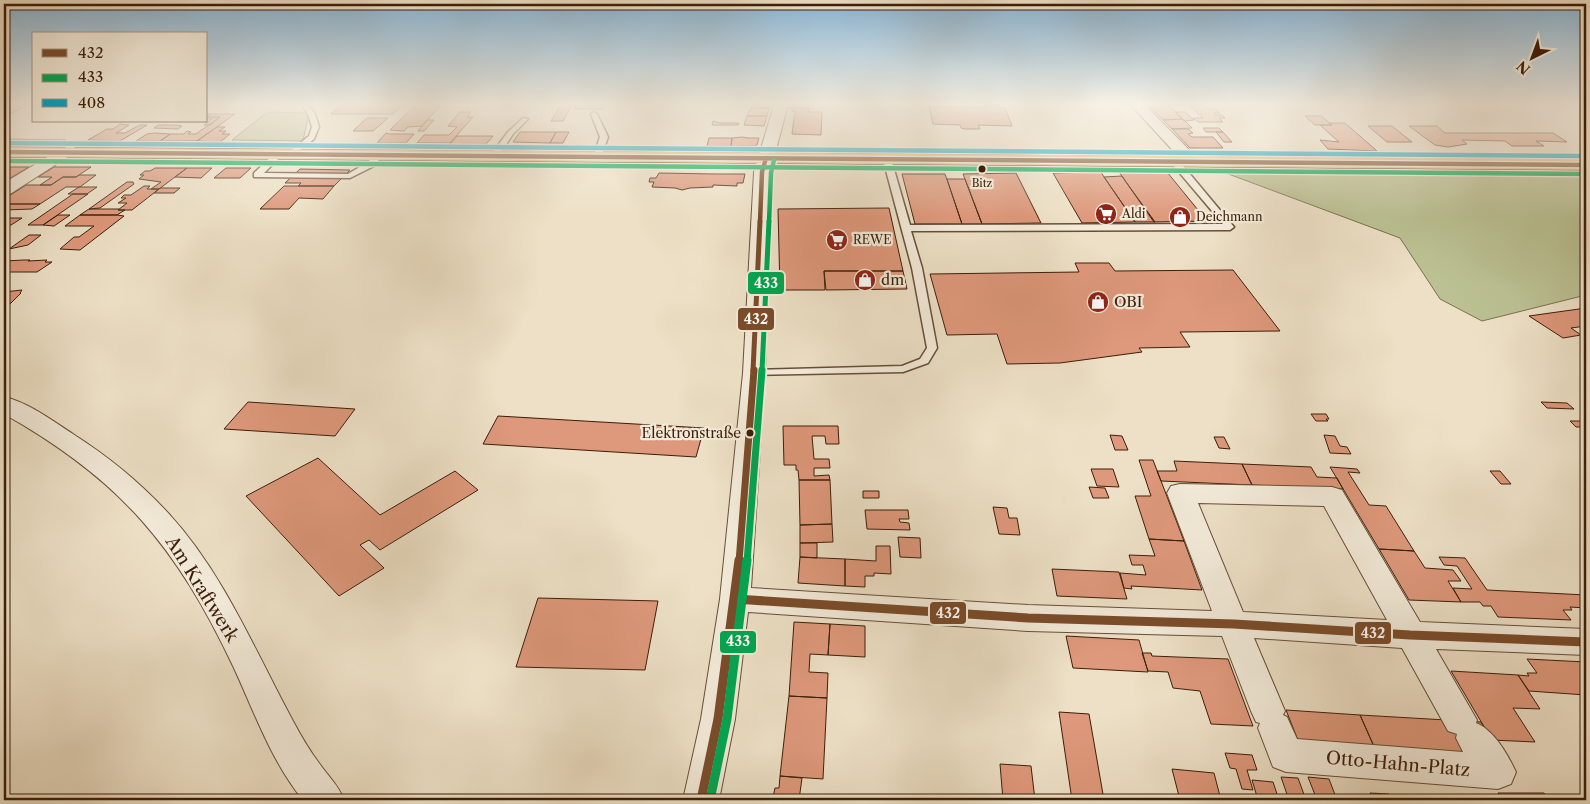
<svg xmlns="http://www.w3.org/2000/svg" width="1590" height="804" font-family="'Libre Caslon Text',serif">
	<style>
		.green { fill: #bbc193; stroke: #7c704e }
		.building { fill: #de987b; stroke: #3c1e09 }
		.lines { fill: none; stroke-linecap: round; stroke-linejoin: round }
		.lane-casing { stroke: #684e38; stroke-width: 3 }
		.street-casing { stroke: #684e38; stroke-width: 2 }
		.primary-casing { stroke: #3c1e09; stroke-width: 2 }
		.lane { fill: #f3ebda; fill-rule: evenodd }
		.street { fill: #f3ebda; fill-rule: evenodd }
		.primary { fill: #e6c083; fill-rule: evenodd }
		.bus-1-far3-casing { stroke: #f3ebda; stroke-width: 7 }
		.bus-1-far2-casing { stroke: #f3ebda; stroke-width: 8 }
		.bus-1-far1-casing { stroke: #f3ebda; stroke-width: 11 }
		.bus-1-casing { stroke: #f3ebda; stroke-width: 12 }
		.bus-2-far3-casing { stroke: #f3ebda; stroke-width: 7 }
		.bus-2-far2-casing { stroke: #f3ebda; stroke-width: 8 }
		.bus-2-far1-casing { stroke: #f3ebda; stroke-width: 11 }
		.bus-2-casing { stroke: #f3ebda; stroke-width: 12 }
		.bus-3-casing { stroke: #f3ebda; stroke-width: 7 }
		.bus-1-far3 { stroke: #7a4b2a; stroke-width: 4.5 }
		.bus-1-far2 { stroke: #7a4b2a; stroke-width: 5 }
		.bus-1-far1 { stroke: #7a4b2a; stroke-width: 7 }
		.bus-1 { stroke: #7a4b2a; stroke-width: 9 }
		.bus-2-far3 { stroke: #00a651; stroke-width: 4.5 }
		.bus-2-far2 { stroke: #00a651; stroke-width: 5 }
		.bus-2-far1 { stroke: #00a651; stroke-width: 7 }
		.bus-2 { stroke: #00a651; stroke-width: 9 }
		.bus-3 { stroke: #03a2c4; stroke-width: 4.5 }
		.bus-dot { fill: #3c1e09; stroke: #f3ebda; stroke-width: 2 }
		.labels { text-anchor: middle; stroke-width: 4.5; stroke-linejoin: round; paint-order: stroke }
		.far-bus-label { font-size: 11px; fill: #3c1e09; stroke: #f3ebda }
		.far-poi-label { font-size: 12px; fill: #3c1e09; stroke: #f3ebda; text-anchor: start }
		.bus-label { font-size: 14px; fill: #3c1e09; stroke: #f3ebda; text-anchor: end }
		.poi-label { font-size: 15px; fill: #3c1e09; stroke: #f3ebda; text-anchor: start }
		.near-street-label { font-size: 18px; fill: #3c1e09; stroke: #f3ebda }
		.line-badge { stroke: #f3ebda; stroke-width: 2 }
		.badge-label { font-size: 14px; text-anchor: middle; font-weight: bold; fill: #fff }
	</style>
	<rect width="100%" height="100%" fill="#ede0c6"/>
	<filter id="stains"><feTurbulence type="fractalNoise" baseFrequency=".004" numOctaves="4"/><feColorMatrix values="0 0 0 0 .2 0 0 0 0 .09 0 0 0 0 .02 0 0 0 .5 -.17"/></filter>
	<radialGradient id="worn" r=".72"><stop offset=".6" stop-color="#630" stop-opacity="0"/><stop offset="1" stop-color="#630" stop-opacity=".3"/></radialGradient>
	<path class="green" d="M267 112 309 113 303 141 232 140Z
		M1330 170 1546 171 1576 175 1586 181V295L1482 321 1440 299 1400 238 1223 172Z"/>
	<path class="building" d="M14 105H28L4 117V110Z
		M341 105H403L393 114H331Z
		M416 105H441L422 126 408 127 404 131 390 130Z
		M561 105H572L563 121H551Z
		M576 105H606L604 109H574Z
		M752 105H770L769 108H751Z
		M985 105H997L998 108H1005L1012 126 978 125 980 129H965L961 128 960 125 933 124 929 107H986Z
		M1148 105H1168L1183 119 1163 120Z
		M1189 105H1204L1209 109H1215L1220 113H1214L1216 115H1222L1225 118H1219L1223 122H1198L1193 118H1203Z
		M751 108H769L767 116H747Z
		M792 108H809V112H822L821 135 792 134 795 111H792Z
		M460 112H471L467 117H473L450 143H417L424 135H449L457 127 448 126Z
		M1175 112H1185L1194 120 1184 121Z
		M206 113 211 114 207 117H220L210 125H204L212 119H206Z
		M211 114H235L197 141H160L171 134H184L187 131 191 132 188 134H196L220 117H207Z
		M747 116H767L764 126 744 125Z
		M1305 116H1321L1332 125H1315Z
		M367 118H388L373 131H353Z
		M1183 119 1192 128 1172 129 1163 120Z
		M427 120H434L424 131H418Z
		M713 121 720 123H739L738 125H712Z
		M1329 123H1345L1377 151 1328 149 1320 140 1339 142 1320 125H1332Z
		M120 124 129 125 116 133H125L140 125H147L120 141 88 140 107 129H113Z
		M158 125H176L182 126 178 129 154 128Z
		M1368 126H1392L1412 142H1387Z
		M1409 126H1437L1445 133H1553L1567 142 1536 141 1544 146H1512L1505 141 1462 140 1467 144 1448 147 1435 145Z
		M217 127H225L219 131H226L222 134H230L220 142 197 141Z
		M1203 128H1219L1223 132H1206Z
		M1172 129H1188L1193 133 1188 134 1192 137H1213L1223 148H1190Z
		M520 132H556L550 143 513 142Z
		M556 132H569L563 143H550Z
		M1216 132H1223L1232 142H1224Z
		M155 133 170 134 160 141H136L147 134Z
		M386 133 389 134H414L406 143H377Z
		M457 136H493L486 144H450Z
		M742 137 748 138H759L757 145 755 146H731L732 138Z
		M709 138H732L731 146H707Z
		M4 167H29L4 182Z
		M54 167H91L76 177H63L51 185H40L52 177H38Z
		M155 168H187L159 189H151L161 182 139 179 144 175H140L145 171H150Z
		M187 168H212L201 178 175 177Z
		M226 168H251L240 178H214Z
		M300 169 350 170 334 186H298L301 183H285Z
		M1101 172 1104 177 1135 222 1082 223 1053 173Z
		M1119 172H1167L1207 221 1154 222Z
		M659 173 715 174H745L743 183H737V186L713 185V187L690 188 682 190 675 188 652 187 654 182H649L650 178H656Z
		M1016 173 1041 223 982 224 963 174Z
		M902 174H945L962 224H915Z
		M79 175H96L80 187H66L40 204H4V199L26 185H51L63 177H76Z
		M1122 176 1131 189 1155 222H1135L1104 177Z
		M947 179H965L982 224H962Z
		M127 182H133L134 184 100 208 89 209Z
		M144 186H150L147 189H159L132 210H118L127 203H118L126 198H121L124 195H131Z
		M284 186H334L323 199 299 198 289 209H260Z
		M79 187H97L87 194H68Z
		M160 188H180L174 193H154Z
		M73 194H88L43 225H28Z
		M4 204H40L32 209 4 210Z
		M889 208 903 271H824L825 290H780L778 209Z
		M89 209H119L118 210H125L117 215H80Z
		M58 215H70L54 226 43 225Z
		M80 215H117L124 216 80 250 60 249 74 237H79L94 226H65Z
		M6 218H22L11 225H4V219Z
		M29 235H41L28 245 9 249Z
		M24 260H30L28 261 47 260 45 262H52L37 272H4V261Z
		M1075 263H1109L1115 271 1233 270 1280 331 1180 332 1190 347 1139 348 1142 352 1060 363 1007 364 997 334 947 335 930 274 1079 272Z
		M824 271H903L907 289 826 290Z
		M22 290 20 293H21L4 310V292Z
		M1586 308V326L1571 328 1581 335 1563 338 1529 316Z
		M248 402 355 409 335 436 224 429Z
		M1541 402 1567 403 1574 409 1547 408Z
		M1311 414H1326L1329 419H1326L1328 421H1316Z
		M498 416 704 428 696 457 483 444Z
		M1570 421H1586V427H1576Z
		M783 426H838L839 444H826L825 436H812L814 459H829L830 468H814V476L829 475 830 480H799L798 470H796V465H784Z
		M1110 435 1122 436 1128 450H1115Z
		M1324 435 1335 436 1340 446 1347 447 1351 454 1330 453Z
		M1214 437H1224L1230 449 1219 448Z
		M318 458 380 515 455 471 478 490 380 550 369 540 360 545 384 568 339 596 246 496Z
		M1139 460H1153L1184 541 1149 539 1135 496H1151Z
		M1174 461 1242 464 1252 485 1161 481 1157 471H1177Z
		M1242 464 1311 467 1317 477 1337 478 1343 489 1252 485Z
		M1330 467 1357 469 1360 473 1348 472 1369 505 1386 506 1414 551 1379 549Z
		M1091 469H1113L1119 487 1097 486Z
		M1490 471H1500L1511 484H1501Z
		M799 480H830L832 524 800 525Z
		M1089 487 1105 488 1109 498H1093Z
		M863 491H879V498H863Z
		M993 507 1007 508 1009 518H1017L1020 535 999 534Z
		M865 510H908L909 519H899L900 522 909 523 910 530 867 529Z
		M832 524 833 542 800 543V525Z
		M898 537 920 538 921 558 900 557Z
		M1149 539 1184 541 1202 590 1131 586 1132 589 1124 588 1120 573 1146 575 1143 565H1132L1129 555 1155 556Z
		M800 543H817V558L800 557Z
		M876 546H890L891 574 874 573V576H865V587L845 586V559L876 561Z
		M1379 549 1414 551 1425 568 1453 570 1461 581H1448L1461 602 1409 600Z
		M800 557 845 559V586L798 583Z
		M1439 557 1465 558 1487 590 1586 595V608L1570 607 1572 610H1563L1571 620 1498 617 1491 606H1483L1480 602H1461L1453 588 1472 589 1457 566 1444 565Z
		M1052 569 1119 572 1127 599 1057 596Z
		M538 598 658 601 645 670 516 667Z
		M794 622 830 624 828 655 810 654 809 672 828 673 827 698 789 696Z
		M830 624 865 626V657L828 655Z
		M1066 636 1139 640 1148 672 1073 668Z
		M1142 653H1151L1152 656 1228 659 1253 726 1211 724 1200 691 1173 688 1168 672 1148 671Z
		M1527 659 1586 662V695L1529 691 1518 675 1529 676 1527 673H1537Z
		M1451 671 1518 675 1540 709 1513 708 1535 742 1492 740Z
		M789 696 827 698 823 779 780 776Z
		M1286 710 1360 715 1376 751 1301 748Z
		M1059 712 1089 714 1104 800H1072Z
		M1360 715 1481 722 1491 739 1475 756 1376 751Z
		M1225 753 1252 755 1257 770H1247L1253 790 1242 789 1236 769 1230 768Z
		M1000 764 1031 766 1035 800H1003Z
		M1172 769 1214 773 1221 800H1180Z
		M780 776 802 778 799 800 773 797 775 788H779Z
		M1281 777 1298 778 1306 800H1289Z
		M1308 777 1329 779 1337 800H1317Z
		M1252 780 1273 782 1279 800H1258Z
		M1370 793 1389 794 1392 800H1373Z
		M1498 793H1544L1548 800H1502Z
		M756 796 773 797 799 800H756Z"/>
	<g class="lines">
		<g class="lane-casing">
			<path id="lane" d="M302 105H308L315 114 319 127 314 139 291 157 287 155 288 153 309 136 312 127 308 114Z
				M778 105H795C791 108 782 108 778 105Z
				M594 112 597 114 608 137 601 157 597 159 593 157 600 137 591 114Z
				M523 118 528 119 513 134 497 158H491L490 156 508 132Z
				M4 140 65 141 75 148 64 155 60 153 66 148 63 145 4 144Z
				M275 153 282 155 264 173 348 174 368 162 375 154 382 156 374 166 350 178 254 177V173Z
				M884 157 891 159 910 225 1223 224 1173 165V161H1179L1234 227 1230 230 911 231 922 268 937 348 928 363 903 372 750 375 749 373 750 371 754 370 902 366 920 359 927 348 912 268 883 159Z"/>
		</g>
		<g class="street-casing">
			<path id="street" d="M774 105H788L770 172 765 373 751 588 1028 605 1212 611 1167 493 1171 486 1180 484 1332 487 1342 490 1420 622 1586 629V655L1436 649 1477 720 1476 723C1494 730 1508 755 1516 772L1511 784 1498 789 1286 772 1273 767 1258 728 1260 723 1256 722 1251 711 1222 636 1028 631 748 612 735 719 719 800H683L701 719 720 599 743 373 754 172ZM1198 503 1324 506 1387 620 1243 612ZM1254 638 1402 648 1448 731 1457 734 1456 738 1463 752 1297 739 1287 717 1283 715 1285 711Z
				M1131 105H1145L1199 160 1201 163 1199 166H1187Z
				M64 148 69 150 72 153 69 156 10 194 4 195V183L59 150Z
				M4 397C28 402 53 421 73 434 109 457 141 483 169 514 224 574 255 651 293 721 301 736 309 750 319 763 328 776 339 786 344 800H303C271 761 254 711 233 666 176 546 121 480 4 414Z"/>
		</g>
		<g class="primary-casing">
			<path id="primary" d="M4 147 1586 159V170L4 157Z"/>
		</g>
		<use href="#lane" class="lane"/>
		<use href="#street" class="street"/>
		<use href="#primary" class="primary"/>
		<g class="bus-1-far3-casing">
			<path id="bus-1-far3" d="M4 152 1586 165
				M760 222 762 172 766 158"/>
		</g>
		<g class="bus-1-far2-casing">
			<path id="bus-1-far2" d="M753 371 760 221"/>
		</g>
		<g class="bus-1-far1-casing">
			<path id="bus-1-far1" d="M739 562 754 370"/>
		</g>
		<g class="bus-1-casing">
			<path id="bus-1" d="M735 599 1028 618 1234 624 1410 635 1586 642
				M701 800 718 719 739 560"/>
		</g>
		<g class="bus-2-far3-casing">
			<path id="bus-2-far3" d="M4 161 1586 174
				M769 222 771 173 774 160"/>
		</g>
		<g class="bus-2-far2-casing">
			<path id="bus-2-far2" d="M762 371 769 221"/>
		</g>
		<g class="bus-2-far1-casing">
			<path id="bus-2-far1" d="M747 562 762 370"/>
		</g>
		<g class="bus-2-casing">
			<path id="bus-2" d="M710 800 727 719 747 560"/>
		</g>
		<g class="bus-3-casing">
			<path id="bus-3" d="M4 143 1586 156"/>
		</g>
		<use href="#bus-1-far3" class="bus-1-far3"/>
		<use href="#bus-1-far2" class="bus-1-far2"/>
		<use href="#bus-1-far1" class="bus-1-far1"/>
		<use href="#bus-1" class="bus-1"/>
		<use href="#bus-2-far3" class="bus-2-far3"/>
		<use href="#bus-2-far2" class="bus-2-far2"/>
		<use href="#bus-2-far1" class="bus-2-far1"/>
		<use href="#bus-2" class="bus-2"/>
		<use href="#bus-3" class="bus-3"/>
	</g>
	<linearGradient id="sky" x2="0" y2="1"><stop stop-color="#8ab7d7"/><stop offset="0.48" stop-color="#f7f1e5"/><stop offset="1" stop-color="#f7f1e5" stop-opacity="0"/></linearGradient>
	<rect width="1590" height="217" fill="url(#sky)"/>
	<defs>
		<g id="supermarket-disc" transform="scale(1.125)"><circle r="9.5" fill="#8f2418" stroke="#f3ebda"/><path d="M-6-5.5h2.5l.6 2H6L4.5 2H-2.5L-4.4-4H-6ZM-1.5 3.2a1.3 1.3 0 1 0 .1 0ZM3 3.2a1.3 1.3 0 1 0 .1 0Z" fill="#fff"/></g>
		<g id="shop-disc" transform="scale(1.125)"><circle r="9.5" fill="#8f2418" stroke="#f3ebda"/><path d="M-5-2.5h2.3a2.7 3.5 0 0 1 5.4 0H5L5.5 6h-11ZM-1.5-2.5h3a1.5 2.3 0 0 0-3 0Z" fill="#fff"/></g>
	</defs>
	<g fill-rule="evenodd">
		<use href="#supermarket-disc" x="1106" y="214"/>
		<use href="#shop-disc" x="1180" y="217"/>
		<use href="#supermarket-disc" x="837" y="240"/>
		<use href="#shop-disc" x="865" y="280"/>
		<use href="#shop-disc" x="1098" y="302"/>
	</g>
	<g class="bus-dot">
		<circle cx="982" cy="169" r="4.5"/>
		<circle cx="750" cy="433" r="4.5"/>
	</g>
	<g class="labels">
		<g class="far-bus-label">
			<text x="982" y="187">Bitz</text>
		</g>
		<g class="far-poi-label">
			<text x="1122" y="218">Aldi</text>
			<text x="1196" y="221">Deichmann</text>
			<text x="853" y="244">REWE</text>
		</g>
		<g class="bus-label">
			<text x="741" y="438">Elektronstraße</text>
		</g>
		<g class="poi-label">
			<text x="881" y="285">dm</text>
			<text x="1114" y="307">OBI</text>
		</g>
		<g class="near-street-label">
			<text transform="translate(202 589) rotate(58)" y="6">Am Kraftwerk</text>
			<text transform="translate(1398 764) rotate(5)" y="6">Otto-Hahn-Platz</text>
		</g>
	</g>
	<g class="line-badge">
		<rect x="747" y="271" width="38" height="24" rx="5" fill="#00a651"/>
		<rect x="737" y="307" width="38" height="24" rx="5" fill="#7a4b2a"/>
		<rect x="929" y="601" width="38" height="24" rx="5" fill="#7a4b2a"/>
		<rect x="1354" y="621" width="38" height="24" rx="5" fill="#7a4b2a"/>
		<rect x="719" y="630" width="38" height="24" rx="5" fill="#00a651"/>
	</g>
	<g class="badge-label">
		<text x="766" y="288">433</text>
		<text x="756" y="324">432</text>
		<text x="948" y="618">432</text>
		<text x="1373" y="638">432</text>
		<text x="738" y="646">433</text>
	</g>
	<rect width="1590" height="804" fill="none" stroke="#ede0c6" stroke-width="20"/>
	<rect x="5" y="5" width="1580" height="794" fill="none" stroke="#3c1e09" stroke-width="2.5"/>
	<rect x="10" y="10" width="1570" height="784" fill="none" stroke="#3c1e09"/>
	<rect x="32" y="32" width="175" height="90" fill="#f3ebda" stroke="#aa9986"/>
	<rect x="42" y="49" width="25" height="8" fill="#7a4b2a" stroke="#aa9986"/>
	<text x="78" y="58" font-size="15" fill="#3c1e09">432</text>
	<rect x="42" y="74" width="25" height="8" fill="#00a651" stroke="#aa9986"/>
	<text x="78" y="82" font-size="15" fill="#3c1e09">433</text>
	<rect x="42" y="99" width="25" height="8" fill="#03a2c4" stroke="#aa9986"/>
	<text x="78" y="108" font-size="15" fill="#3c1e09">408</text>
	<g transform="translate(1532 58) rotate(222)" stroke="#f3ebda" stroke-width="4" paint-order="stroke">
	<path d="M0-4L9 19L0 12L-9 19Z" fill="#3c1e09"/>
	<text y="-8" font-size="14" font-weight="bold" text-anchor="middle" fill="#3c1e09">N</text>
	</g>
	<rect width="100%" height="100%" filter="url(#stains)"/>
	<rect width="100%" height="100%" fill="url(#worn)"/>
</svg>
